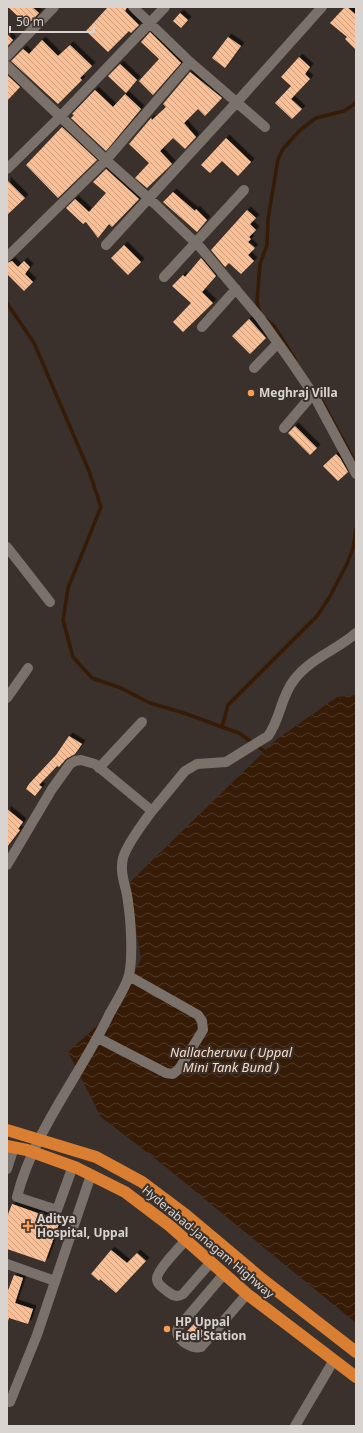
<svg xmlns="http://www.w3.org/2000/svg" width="363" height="1433" font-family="'Noto Sans',sans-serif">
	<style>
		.water { fill: url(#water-waves) }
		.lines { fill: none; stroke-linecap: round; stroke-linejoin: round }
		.stream { stroke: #361b06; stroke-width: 3.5 }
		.building { fill: url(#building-back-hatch); filter: url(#shadow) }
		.minor { stroke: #7b716b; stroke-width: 10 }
		.highway { stroke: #da7e32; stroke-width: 12 }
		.poi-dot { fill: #fc9d54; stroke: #3a312c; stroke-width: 1.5 }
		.labels { text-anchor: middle; stroke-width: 4; stroke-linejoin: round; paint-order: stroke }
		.poi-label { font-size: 12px; font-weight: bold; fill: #d9d4d0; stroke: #3a312c; text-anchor: start }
		.street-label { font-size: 12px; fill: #d9d4d0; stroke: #3a312c }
		.water-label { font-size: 13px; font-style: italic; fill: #fbdac4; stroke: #3a312c }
	</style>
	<defs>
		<pattern id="water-waves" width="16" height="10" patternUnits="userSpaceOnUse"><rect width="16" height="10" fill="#361b06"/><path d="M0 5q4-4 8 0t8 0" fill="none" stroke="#523b29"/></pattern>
		<pattern id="building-back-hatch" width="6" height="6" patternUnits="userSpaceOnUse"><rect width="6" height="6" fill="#fabf95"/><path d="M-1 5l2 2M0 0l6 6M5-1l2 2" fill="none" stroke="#cc9f7f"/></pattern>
		<filter id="shadow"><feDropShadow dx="3.5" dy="-3.5" stdDeviation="0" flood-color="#0009"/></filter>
	</defs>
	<rect width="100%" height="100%" fill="#3a312c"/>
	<path class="water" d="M356 695V1323L157 1160 101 1117 68 1052 118 1007 141 959 128 884 276 740 337 697Z"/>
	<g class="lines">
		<path class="stream" d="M7 303 34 343 89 471 101 507 68 588 63 620 73 657 92 678 121 688 150 703 187 714 222 727
			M260 314 257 301 260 264 267 245 268 219 278 159 283 149 300 130 316 118 344 111 356 103
			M266 319 274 326 295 359
			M322 401 356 464
			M264 751 239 733 222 727 228 705 317 616 329 598 347 564 353 548 356 528"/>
	</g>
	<path class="building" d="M8 7H32L39 13 27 25Z
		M108 7H127L125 11 139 25 131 33 129 31 108 52 86 31Z
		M345 7H347L356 15V50L345 39 347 37 330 23Z
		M180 13 188 20 181 28 173 21Z
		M150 32 181 63 153 95 139 81 159 59 141 42Z
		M7 34 13 40 7 47Z
		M228 37 241 46 225 68 212 58Z
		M42 40 58 56 70 45 92 66 80 78 82 80 58 104 11 61 23 49 29 54Z
		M299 57 310 67 305 74 310 79 291 99 302 109 292 119 275 103 291 86 281 77Z
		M120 64 137 80 126 93 108 76Z
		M190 72 222 98 205 116 198 109 184 123 196 137 185 149 173 138 160 151 172 164 147 188 135 178 149 163 129 144 151 118 152 120 166 107 163 104Z
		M7 75 20 87 7 101Z
		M95 90 113 107 125 94 141 109 106 151 71 118 74 115 72 114Z
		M62 127 97 160 58 198 26 165Z
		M226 138 251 162 238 176 222 161 210 173 201 165Z
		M106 169 139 199 112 227 109 224 98 238 86 222 83 224 66 208 75 199 89 212 106 193 93 182Z
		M7 180 25 198 7 215Z
		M173 192 195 211 196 209 207 220 197 232 163 202Z
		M247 210 256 218 250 224 256 230 249 237 251 239 248 242 255 248 248 255 254 261 241 274 229 263 225 267 211 250Z
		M124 245 141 262 128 275 111 258Z
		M201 258 216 276 202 292 213 303 183 332 173 322 191 303 172 286 183 275 185 277Z
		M12 261 18 267 24 261 30 267 25 274 33 282 24 291 7 274V263Z
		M249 319 266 338 250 354 232 336Z
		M295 426 317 448 310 455 288 433Z
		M336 454 340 458 348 472 338 481 323 466Z
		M69 736 82 744 75 754 66 759 59 767 57 766 39 785 42 787 35 796 26 789 29 784 56 755Z
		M7 809 23 822 18 829 20 830 7 847Z
		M12 1204 60 1221 45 1262 7 1249V1217Z
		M111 1250 127 1263 137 1253 146 1261 116 1293 100 1279 99 1281 91 1274Z
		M14 1275 23 1278 15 1303 33 1309 28 1324 9 1318 8 1321 7 1320V1293Z
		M195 1323 205 1333 198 1341H195L186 1332Z"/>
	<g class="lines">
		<path class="minor" d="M133 7 190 62 265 127
			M7 56 54 7
			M7 66 106 160 155 204 200 247 260 318 290 360 313 394 356 474
			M7 169 61 116 165 7
			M106 245 236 103 322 7
			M7 257 106 160 190 62
			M164 277 244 190
			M202 327 236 289
			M254 368 278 343
			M284 428 313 394
			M7 547 50 602
			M7 698 28 668
			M99 768 142 722
			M7 865 52 789 70 764 75 761 81 760 95 764 152 811 185 771 197 764 226 762 268 736C280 720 281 696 294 680 309 659 337 650 356 633
			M98 1038 166 1073 173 1074 179 1069 203 1030 202 1021 198 1015 129 976
			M73 1166 57 1210 17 1197C33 1132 81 1074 110 1013 116 1002 126 987 129 975 133 958 131 920 128 902 127 887 119 875 123 858 127 844 143 823 152 811
			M7 1169 14 1147
			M186 1240C180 1247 156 1271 157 1279 157 1284 163 1288 167 1291 172 1295 176 1298 183 1294L211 1262
			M7 1264 55 1281
			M224 1274 178 1328C173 1338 191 1350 201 1347L247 1294
			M10 1402 37 1335 91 1175
			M295 1426 334 1360"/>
		<path class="highway" d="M7 1130 96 1157 142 1182 186 1215 262 1279 356 1352
			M7 1146 27 1150 77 1168 125 1192 170 1226 247 1294 356 1377"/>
	</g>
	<g class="poi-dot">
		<circle cx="251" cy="393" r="4"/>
		<path d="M26 1220h4v4h4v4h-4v4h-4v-4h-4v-4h4z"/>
		<circle cx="167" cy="1329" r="4"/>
	</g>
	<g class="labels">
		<g class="poi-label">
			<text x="259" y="397">Meghraj Villa</text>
			<text x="37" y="1223">Aditya<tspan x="37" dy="14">Hospital, Uppal</tspan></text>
			<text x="175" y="1326">HP Uppal<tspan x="175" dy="14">Fuel Station</tspan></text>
		</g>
		<g class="street-label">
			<text transform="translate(208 1242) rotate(40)" y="4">Hyderabad-Janagam Highway</text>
		</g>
		<g class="water-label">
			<text x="231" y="1057">Nallacheruvu ( Uppal<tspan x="231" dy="15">Mini Tank Bund )</tspan></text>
		</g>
	</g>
	<rect width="363" height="1433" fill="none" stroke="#d9d4d0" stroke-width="16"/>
	<path d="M10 26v6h84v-6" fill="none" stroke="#d9d4d0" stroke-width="2"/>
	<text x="16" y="26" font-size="12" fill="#d9d4d0" stroke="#3a312c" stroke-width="3" paint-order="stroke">50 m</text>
</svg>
